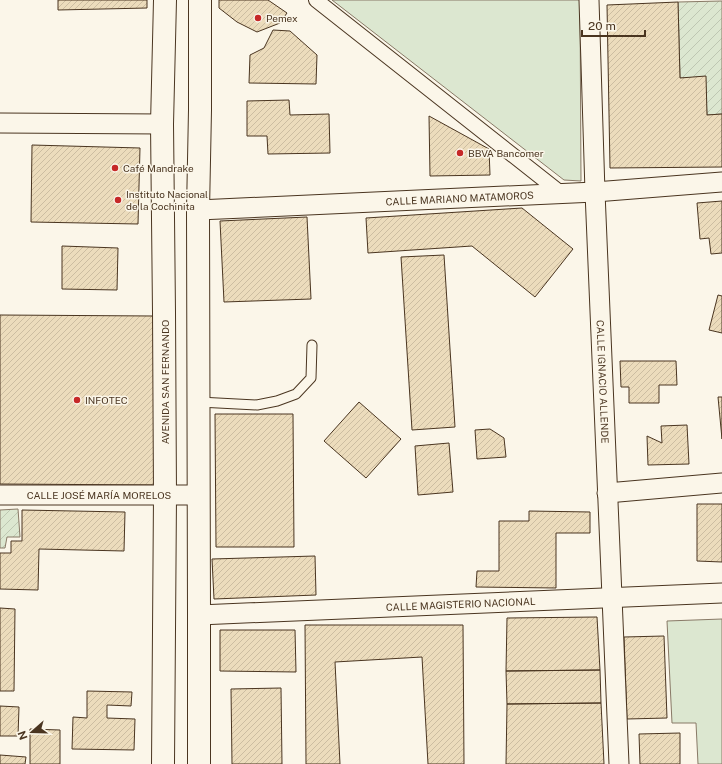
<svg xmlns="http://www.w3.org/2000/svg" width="722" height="764" font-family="'Public Sans',sans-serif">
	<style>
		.green { fill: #dce7d0; stroke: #887966 }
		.garden { fill: url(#garden-furrows); stroke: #887966 }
		.building { fill: url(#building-hatch); stroke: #4a3520 }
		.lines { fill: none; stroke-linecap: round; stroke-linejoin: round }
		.service-casing { stroke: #4a3520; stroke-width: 11 }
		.pedestrian-casing { stroke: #4a3520; stroke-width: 16 }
		.minor-casing { stroke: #4a3520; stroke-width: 21 }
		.secondary-casing { stroke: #4a3520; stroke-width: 24 }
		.service { stroke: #fbf6e9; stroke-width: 9 }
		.pedestrian { stroke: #fbf6e9; stroke-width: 14 }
		.minor { stroke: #fbf6e9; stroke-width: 19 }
		.secondary { stroke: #fbf6e9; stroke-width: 22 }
		.poi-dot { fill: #c62828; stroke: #fbf6e9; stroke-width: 1.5 }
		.labels { text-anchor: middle; stroke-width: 3; stroke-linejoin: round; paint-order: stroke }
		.poi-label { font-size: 10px; fill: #4a3520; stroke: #fbf6e9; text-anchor: start }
		.street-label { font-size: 10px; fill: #4a3520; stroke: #fbf6e9 }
	</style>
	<defs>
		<pattern id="garden-furrows" width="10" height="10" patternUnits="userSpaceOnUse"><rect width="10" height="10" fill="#dce7d0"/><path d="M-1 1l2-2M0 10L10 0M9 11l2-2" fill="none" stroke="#bec7b2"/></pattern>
		<pattern id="building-hatch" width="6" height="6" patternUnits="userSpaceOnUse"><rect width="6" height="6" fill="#ecdcbc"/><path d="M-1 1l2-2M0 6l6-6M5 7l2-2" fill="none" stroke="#ccbda1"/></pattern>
	</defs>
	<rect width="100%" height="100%" fill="#fbf6e9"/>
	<path class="green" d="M332 0H580L581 181 564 180Z
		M722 619V764H698L696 723H672L667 621Z"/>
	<path class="garden" d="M722 1V114L707 115 705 77 680 78 678 2Z
		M18 509 20 537H7L5 548H0V510Z"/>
	<path class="building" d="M58 0H147V8L58 10Z
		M219 0H268L287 13 280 23 257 32 237 22 219 8Z
		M678 2 680 78 706 76 707 115 722 114V167L610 168 607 5Z
		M273 30 290 31 317 55 316 84 249 83 250 55 264 48Z
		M289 100 290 115 329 114 330 153 268 154 267 136H247V101Z
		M429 116 489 149 490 175 430 176Z
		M32 145 140 148 138 224 31 222Z
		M722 201V253L711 254 709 238 700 239 697 203Z
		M522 208 573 249 535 297 472 246 368 253 366 218Z
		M307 217 311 299 224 302 220 221Z
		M62 246 118 248 117 290 62 289Z
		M444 255 455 427 412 430 401 257Z
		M718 295 722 296V333L709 330Z
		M0 315 154 316V485L0 484Z
		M620 361H676L677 385H659V403H629V387H621Z
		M718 397H722V439Z
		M359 402 401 439 366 478 324 441Z
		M215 414H293L294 547H216Z
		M687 425 689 464 648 465 647 436 662 443 661 426Z
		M490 429 504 438 506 457 477 459 475 430Z
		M449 443 453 492 418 495 415 446Z
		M697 504H722V562L697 561Z
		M22 510 125 512 124 551 39 549 38 590 0 589V553H11V541H22Z
		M529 511 590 512V533H556V588L476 587 477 571H499V521H529Z
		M315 556 316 595 214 599 212 559Z
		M0 608 15 609 14 691H0Z
		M597 617 600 670 506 671 507 618Z
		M305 625H463L464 764H428L422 657 335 662 340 764H306Z
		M220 630H295L296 672 220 671Z
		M664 636 667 718 627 719 624 637Z
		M600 670 601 703 507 704 506 671Z
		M281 688 282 764H232L231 689Z
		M87 691 132 692 131 706 107 705V718L135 719 134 750 72 749 73 717 87 718Z
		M601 703 604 764H506L507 704Z
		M0 706 19 707 18 736H0Z
		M30 729 60 730V764H30Z
		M680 733V764H640L639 734Z
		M0 755 26 757 25 764H0Z"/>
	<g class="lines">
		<g class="service-casing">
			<path id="service" d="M199 402 257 405 277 401 296 394 311 378 312 345"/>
		</g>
		<g class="pedestrian-casing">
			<path id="pedestrian" d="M316 0 562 194"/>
		</g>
		<g class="minor-casing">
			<g id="minor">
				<path id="s1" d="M589 0 595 192 619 764"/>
				<path d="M0 123 162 124"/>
				<path id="s2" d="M198 210 595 192 722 182"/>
				<path d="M607 493 722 483"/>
				<path id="s3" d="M0 495H199"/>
				<path id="s4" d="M199 615 722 593"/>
			</g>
		</g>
		<g class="secondary-casing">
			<path id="secondary" d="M163 764 165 496 164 312 162 124 165 0
				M199 764V615L198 210 200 110V0"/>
		</g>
		<use href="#service" class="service"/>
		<use href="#pedestrian" class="pedestrian"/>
		<use href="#minor" class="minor"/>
		<use href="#secondary" class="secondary"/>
	</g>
	<g class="poi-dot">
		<circle cx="258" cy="18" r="4"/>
		<circle cx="460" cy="153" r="4"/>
		<circle cx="115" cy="168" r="4"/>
		<circle cx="118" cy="200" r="4"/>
		<circle cx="77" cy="400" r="4"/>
	</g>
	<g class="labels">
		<g class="poi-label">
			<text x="266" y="22">Pemex</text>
			<text x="468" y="157">BBVA Bancomer</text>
			<text x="123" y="172">Café Mandrake</text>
			<text x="126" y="198">Instituto Nacional<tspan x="126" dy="12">de la Cochinita</tspan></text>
			<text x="85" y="404">INFOTEC</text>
		</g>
		<g class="street-label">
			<text dy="4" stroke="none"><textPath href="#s2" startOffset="262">CALLE MARIANO MATAMOROS</textPath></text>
			<text transform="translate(165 382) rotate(-90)" y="4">AVENIDA SAN FERNANDO</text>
			<text dy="4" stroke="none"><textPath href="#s1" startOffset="382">CALLE IGNACIO ALLENDE</textPath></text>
			<text dy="4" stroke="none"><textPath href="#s3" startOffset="99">CALLE JOSÉ MARÍA MORELOS</textPath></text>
			<text dy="4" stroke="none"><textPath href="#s4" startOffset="262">CALLE MAGISTERIO NACIONAL</textPath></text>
		</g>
	</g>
	<g transform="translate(32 732) rotate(250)" stroke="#fbf6e9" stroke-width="3" paint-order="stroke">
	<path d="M0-3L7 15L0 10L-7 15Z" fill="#4a3520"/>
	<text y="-6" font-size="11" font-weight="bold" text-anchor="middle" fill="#4a3520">N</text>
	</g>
	<path d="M582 30v6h63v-6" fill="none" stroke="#4a3520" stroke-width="2"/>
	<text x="588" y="30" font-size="12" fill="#4a3520" stroke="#fbf6e9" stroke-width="3" paint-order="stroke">20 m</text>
</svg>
